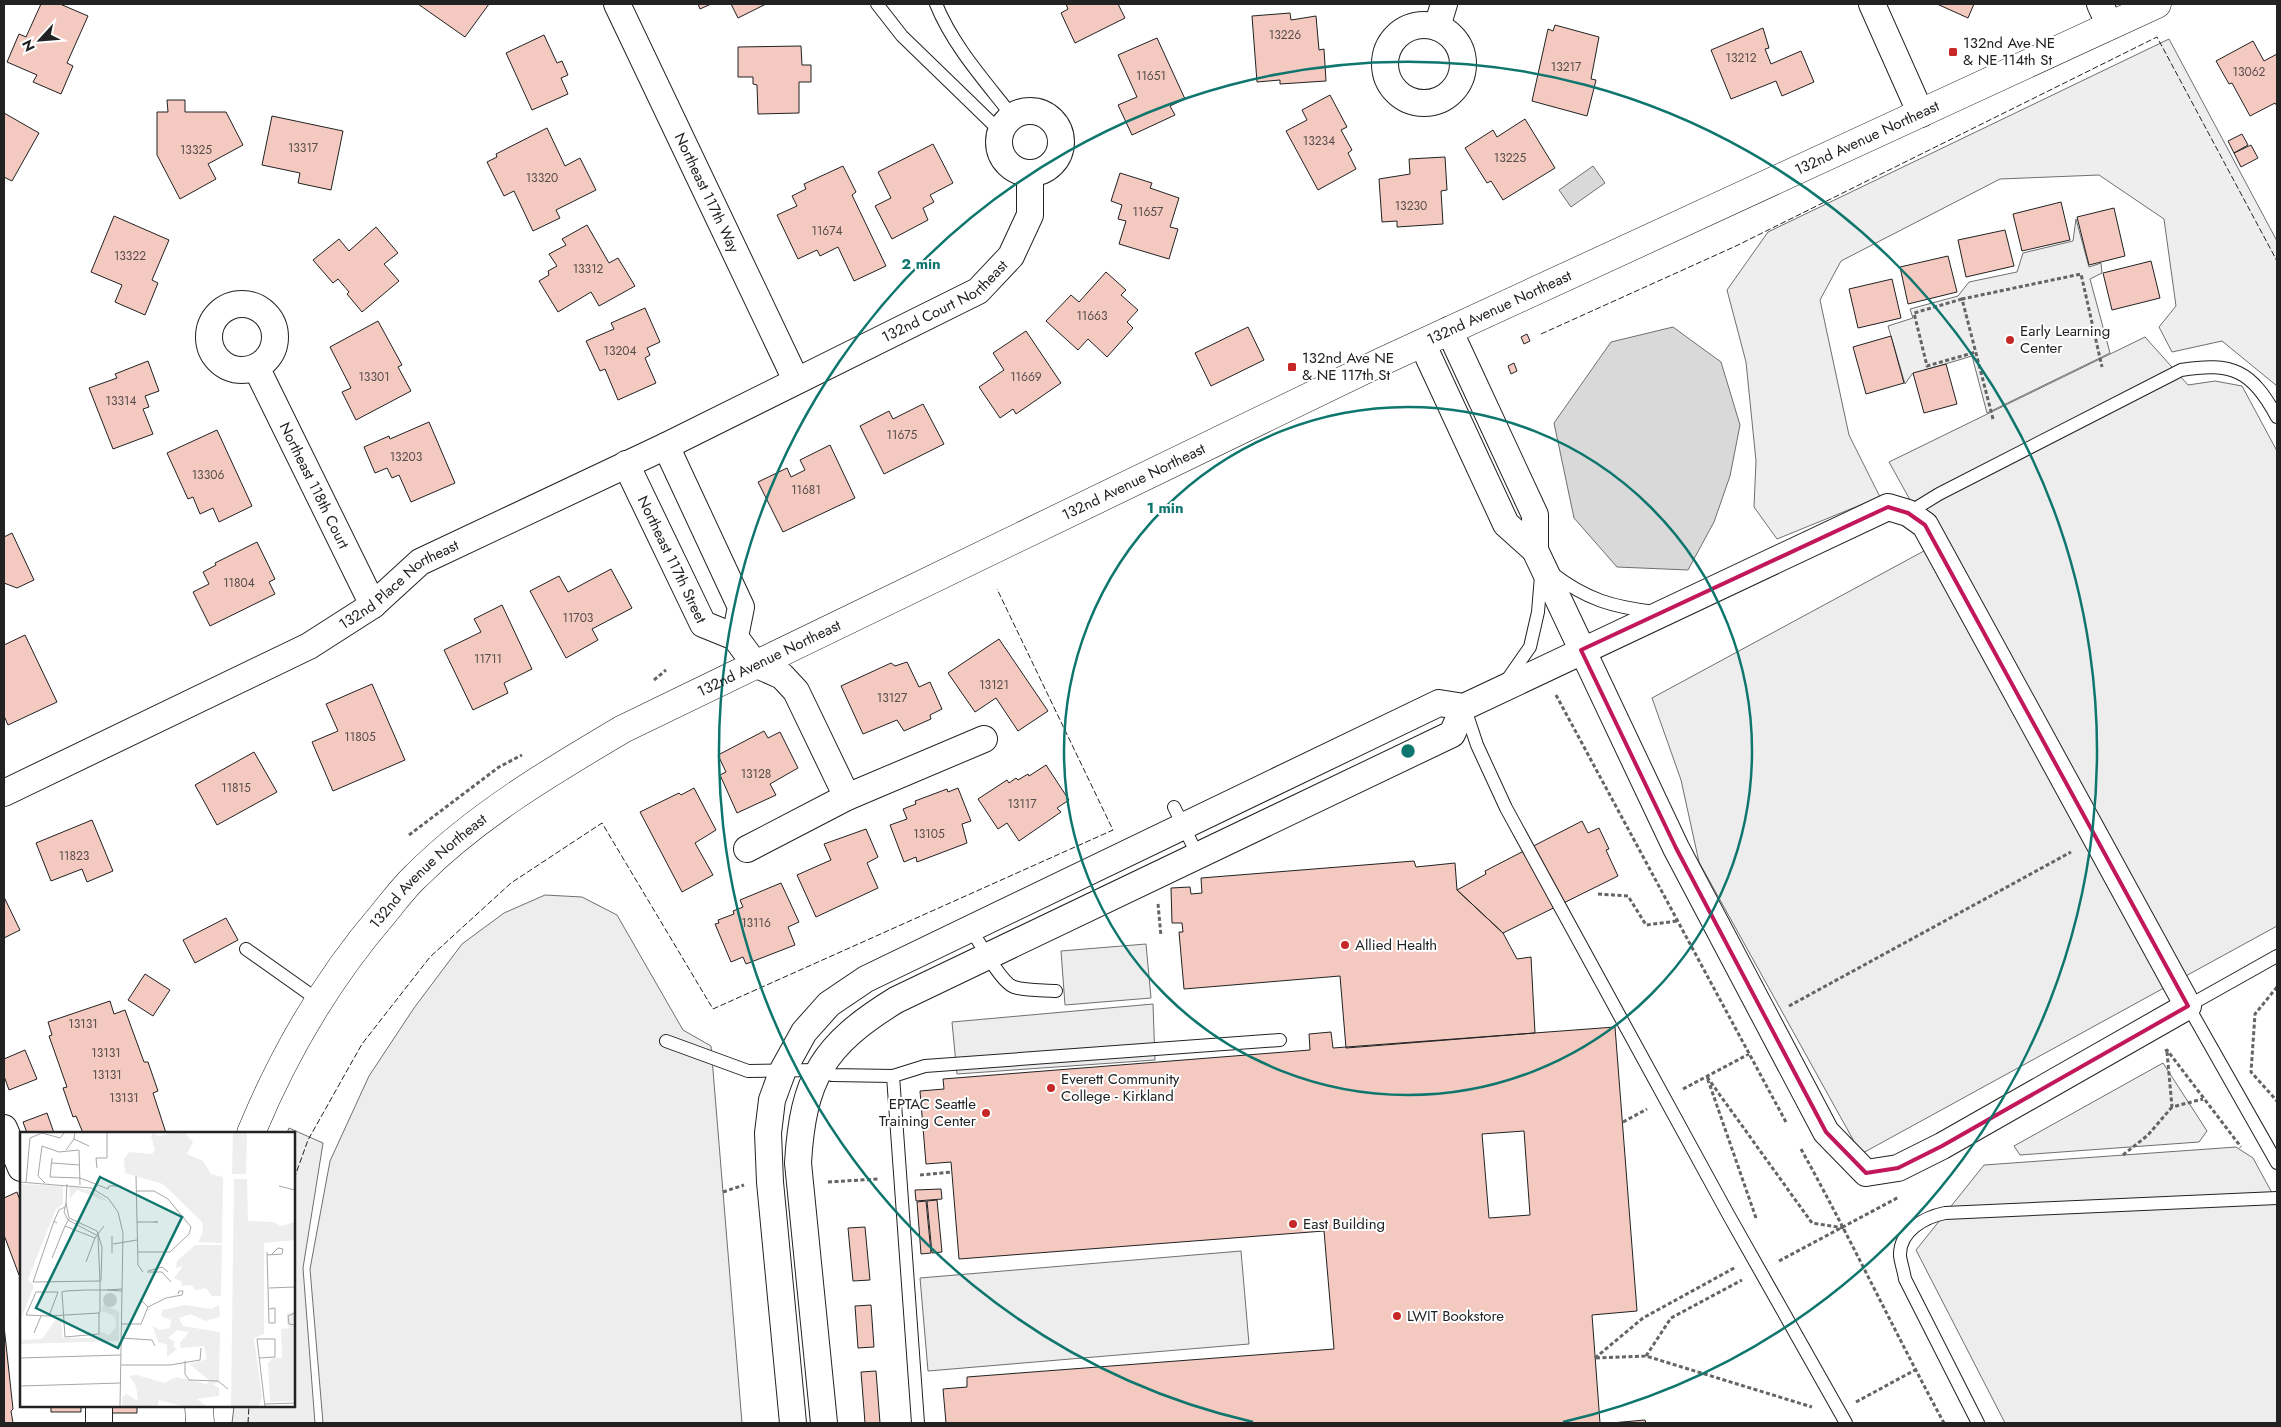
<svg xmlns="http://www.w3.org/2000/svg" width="2281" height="1427" font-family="Jost,sans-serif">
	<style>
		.green { fill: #eee; stroke: #6f6f6f }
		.parking { fill: #ededed; stroke: #6f6f6f }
		.water { fill: #d9d9d9; stroke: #6f6f6f }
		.building { fill: #f3c9c0; stroke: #222; fill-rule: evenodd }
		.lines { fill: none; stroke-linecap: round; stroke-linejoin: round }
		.service-casing { stroke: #222; stroke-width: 14 }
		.minor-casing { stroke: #222; stroke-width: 28 }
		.tertiary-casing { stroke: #222; stroke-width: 29 }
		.path { stroke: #646464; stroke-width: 3; stroke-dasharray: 4 2.5; stroke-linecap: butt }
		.service { stroke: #fff; stroke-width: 12 }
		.minor { stroke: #fff; stroke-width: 26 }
		.tertiary { stroke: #fff; stroke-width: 28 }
		.fence { stroke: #222; stroke-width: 1; stroke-dasharray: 6 2.5; stroke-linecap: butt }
		.marked { fill: none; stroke: #c2185b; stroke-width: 4; stroke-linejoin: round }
		.ring { fill: none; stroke: #0f766e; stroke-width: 2.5 }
		.poi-dot { fill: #c62828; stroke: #fff; stroke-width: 2 }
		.labels { text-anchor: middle; stroke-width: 4; stroke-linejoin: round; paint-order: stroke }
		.number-label { font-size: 12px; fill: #564c4a }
		.poi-label { font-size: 15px; fill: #222; stroke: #fff; text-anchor: start }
		.street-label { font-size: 15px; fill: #222; stroke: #fff }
		.inset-road { fill: none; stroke: #a7a7a7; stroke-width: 1 }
		.view { fill: #0f766e; fill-opacity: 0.15; stroke: #0f766e; stroke-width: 2.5 }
		.inset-edge { fill: none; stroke: #222; stroke-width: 2.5 }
		.centre { fill: #0f766e; stroke: #fff; stroke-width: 2.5 }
		.ring-label { font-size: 15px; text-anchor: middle; font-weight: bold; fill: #0f766e; stroke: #fff; stroke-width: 4; stroke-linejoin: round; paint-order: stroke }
	</style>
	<rect width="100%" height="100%" fill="#fff"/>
	<path class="green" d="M2169 39 2277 241V386L2222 341 2172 352 2159 327 2176 306 2164 219 2099 175 2000 179 1841 261 1820 300 1849 435 1880 497 1777 539 1754 507 1756 461 1746 362 1727 290 1768 232Z
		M2076 219 2089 267 2101 263 2102 273 2090 279 2110 353 1987 413 1972 356 1912 374 1905 384 1888 326 1913 318 1910 309 1958 296 1969 282 2017 272 2023 253 2073 241Z
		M2163 1063 2207 1131 2199 1142 2020 1155 2014 1146Z
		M289 1128 323 1143 303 1268 315 1423H232L234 1406H294V1133H287Z"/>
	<path class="parking" d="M2145 337 2188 385 2215 381 2242 386 2277 451V926L1861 1154 1699 862 1681 780 1652 698 1935 545 1889 462Z
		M545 895 582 897 617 915 683 1030 711 1046 742 1423H323L310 1269 330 1161 369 1076 414 1008 462 944 504 913Z
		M1146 944 1151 998 1065 1005 1061 951Z
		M1153 1004 1155 1060 957 1074 952 1022Z
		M2236 1147 2253 1158 2277 1202V1423H2005L1916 1250 1984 1165Z
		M1241 1251 1249 1344 928 1371 920 1278Z"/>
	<path class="water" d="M1593 166 1605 183 1571 207 1559 190Z
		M1673 327 1721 362 1740 425 1730 476 1714 522 1688 570 1617 567 1574 518 1554 423 1611 342Z"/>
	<path class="building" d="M41 4H60L88 16 67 63 73 66 61 94 33 82 37 75 7 62 19 34 26 37Z
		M418 4H489L465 37Z
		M698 4H711L700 9Z
		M731 4H766L738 18Z
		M1066 4H1118L1125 18 1075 43 1061 13 1068 9Z
		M1937 4H1974L1968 18Z
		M1290 13 1291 20 1316 16 1319 50 1324 49 1326 81 1280 84V80L1257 82 1252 16Z
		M1555 25 1599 37 1591 79 1596 80 1587 116 1532 101 1548 29 1553 31Z
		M1763 28 1769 48 1765 49 1771 64 1801 51 1814 82 1782 96 1776 81 1731 99 1711 50Z
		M544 35 557 63 562 61 568 75 561 78 568 94 532 110 506 53Z
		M1157 38 1185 99 1170 106 1175 115 1132 135 1118 105 1137 97 1118 55Z
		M2253 41 2264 61 2277 54V106L2275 103 2250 116 2232 83 2229 84 2216 61Z
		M801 46 802 65H811V82H799V113L758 114 757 85 753 84V77H738V47Z
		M1330 95 1347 127 1341 130 1352 150 1348 153 1356 169 1318 190 1286 131 1307 120 1302 110Z
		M167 100H185V112H226L243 145 208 164 216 179 180 199 157 155V112H168Z
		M4 113 39 133 12 181 4 177Z
		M272 116 343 131 331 190 298 183 300 173 262 165Z
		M1525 119 1555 168 1503 200 1491 181 1487 183 1465 148 1493 130 1497 137Z
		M547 128 565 166 580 158 596 190 556 210 560 218 533 231 514 191 504 196 487 162 497 157 496 154Z
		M2242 134 2248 145 2234 153 2228 141Z
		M933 144 953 183 930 195 934 202 923 208 928 220 892 239 875 206 891 198 878 172Z
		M2251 145 2258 158 2241 167 2234 153Z
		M1445 157 1447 190 1441 191 1443 224 1397 227V221L1382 222 1379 179 1410 174 1409 159Z
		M843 166 856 192 852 195 886 266 854 281 838 247 820 256 817 250 798 259 777 215 797 206 792 196 806 189 804 184Z
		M1120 173 1152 183 1150 188 1179 198 1170 227 1178 229 1169 259 1119 244 1126 221 1118 219 1122 205 1111 201Z
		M2061 202 2070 240 2022 251 2013 214Z
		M2114 208 2125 256 2089 265 2077 217Z
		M114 216 169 240 152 280 158 283 145 315 115 302 122 285 91 272Z
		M587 225 609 263 618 258 635 286 599 306 591 292 558 312 539 281 549 275 548 271 557 266 549 254 566 245 562 239Z
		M376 227 398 253 384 264 399 281 362 312 347 294 349 292 338 279 333 283 313 260 339 239 349 251Z
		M2005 230 2014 266 1966 277 1958 240Z
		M1948 256 1957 292 1908 304 1900 267Z
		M2151 261 2160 298 2112 310 2103 273Z
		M1106 272 1126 290 1121 295 1138 310 1127 322 1133 328 1107 357 1088 339 1078 350 1046 321 1071 295 1079 302Z
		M1892 279 1901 318 1858 328 1849 289Z
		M645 308 660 342 647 348 650 355 645 358 656 383 618 400 605 369 600 371 586 341 614 329 611 323Z
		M378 321 402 365 398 367 411 391 356 420 342 392 351 388 330 347Z
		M1248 327 1264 360 1211 386 1195 353Z
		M1026 331 1061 383 1016 414 1013 409 1000 418 979 387 1004 370 993 353Z
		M1527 334 1530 341 1524 344 1521 337Z
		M1891 336 1904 383 1866 394 1853 347Z
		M148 361 159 391 145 396 149 407 143 409 153 434 113 449 89 388 117 378 115 374Z
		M1514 363 1517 371 1511 374 1508 366Z
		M1946 364 1957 404 1924 413 1913 373Z
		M923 404 944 444 884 474 860 426 889 411 893 419Z
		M429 422 455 483 411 502 399 475 392 478 387 468 375 473 364 447 389 436 390 439Z
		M217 430 252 506 219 522 213 508 200 514 193 497 188 499 167 453Z
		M830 445 855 498 783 532 758 482 787 468 791 477 805 470 800 460Z
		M12 533 34 580 17 588 4 583V537Z
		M257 542 275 579 269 582 275 594 210 626 193 592 209 584 203 572 216 565 215 563Z
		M611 569 632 608 592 629 598 640 566 658 530 591 559 576 568 592Z
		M502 605 532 669 504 683 508 693 473 710 444 650 481 632 474 619Z
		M25 635 57 702 8 725 4 716V645Z
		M999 639 1048 711 1018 731 996 698 975 712 948 673Z
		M907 662 919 687 930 682 942 709 930 715 931 719 904 731 897 720 863 734 841 686 891 663 895 666Z
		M372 684 405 760 333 791 312 742 338 731 326 704Z
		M764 731 768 738 780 732 798 768 770 784 776 795 737 813 720 775 726 772 718 755Z
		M254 752 277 792 217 825 195 785Z
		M1046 765 1069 800 1057 808 1061 812 1019 841 1007 823 998 829 978 799 1007 780 1009 783 1016 778 1018 780 1028 774 1029 776Z
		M694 788 716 830 695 843 713 875 682 892 640 812 679 793 681 795Z
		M958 788 971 821 962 824 967 843 917 862 916 857 904 862 890 825 907 819 903 809 916 804 915 801 947 789 948 792Z
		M92 820 113 871 87 882 82 869 51 881 36 843Z
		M1582 821 1588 833 1599 828 1609 849 1606 850 1618 876 1503 933 1457 890 1486 874 1485 871Z
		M866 829 878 857 867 863 878 888 816 917 797 875 831 860 824 844Z
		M1414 861 1416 867 1455 863 1457 890 1503 933 1517 959 1531 957 1535 1033 1346 1048 1340 976 1184 989 1179 932H1183L1182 923H1172L1171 888 1190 887 1191 894 1202 893 1201 878Z
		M781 883 799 922 788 927 795 945 746 964 743 957 731 962 715 924 719 923 718 920 734 914 733 911 743 907 740 900Z
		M4 897 20 930 4 938Z
		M226 918 238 940 195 963 183 940Z
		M145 974 170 990 153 1016 128 1000Z
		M110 1001 114 1014 125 1010 144 1062H148L158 1091 153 1093 166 1133H83L76 1116 73 1117 63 1088 67 1087 49 1036 52 1035 48 1022Z
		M1615 1027 1637 1311 1592 1315 1600 1423H946L943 1389 967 1387V1377L1334 1349 1324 1231 959 1259 951 1162 926 1164 920 1091 944 1089 943 1079 1310 1050 1309 1034 1331 1032 1333 1048ZM1524 1131 1530 1215 1489 1218 1482 1134Z
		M25 1050 37 1079 9 1090 4 1076V1059Z
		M47 1113 54 1133H27L23 1122Z
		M941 1189 942 1199 916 1201 915 1190Z
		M17 1192 21 1203V1274L19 1275 4 1235V1198Z
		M937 1200 942 1252 932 1253 927 1201Z
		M926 1201 931 1253 921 1254 917 1202Z
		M865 1227 870 1280 853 1281 848 1228Z
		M871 1305 874 1347 858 1348 855 1306Z
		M4 1326 13 1409 11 1411 13 1423H4Z
		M876 1371 880 1423H865L861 1372Z
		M51 1406H81V1412H51Z
		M111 1406H137V1413H112Z
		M1645 1420 1646 1423H1611Z"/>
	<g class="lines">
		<g class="service-casing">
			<path id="service" d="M877 4 902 36 1000 131
				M936 4C953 46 985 81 1013 117
				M1908 513 1939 494 2181 370C2233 362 2251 370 2277 417
				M1552 573C1587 600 1613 607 1655 612
				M1507 680 1530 647 1538 612 1541 576
				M1465 709 1477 745 1506 808 1728 1214 1846 1423
				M1174 807 1198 856
				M970 928C979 941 1001 983 1014 987 1026 991 1043 990 1056 991
				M246 949 318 1000
				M2277 956 2188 1006 2277 1163
				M666 1041 748 1071 820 1070 832 1075 893 1076 918 1423
				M893 1076 925 1066 1280 1040
				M1978 1423 1905 1279C1904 1272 1901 1263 1900 1256 1899 1231 1925 1217 1945 1213L2277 1198"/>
		</g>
		<g class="minor-casing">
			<g id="minor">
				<path id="s1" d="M617 4 796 380"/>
				<path d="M1872 4 1921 114"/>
				<path d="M2100 4 2110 26"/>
				<circle cx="1424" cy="64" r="39"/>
				<path d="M1437 27 1444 4"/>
				<circle cx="1030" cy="142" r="31"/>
				<circle cx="242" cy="337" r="33"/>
				<path d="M1422 343 1506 524 1535 550V515L1449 330"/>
				<path id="s2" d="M256 367 373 605"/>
				<path d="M666 446 741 607 735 637"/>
				<path id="s3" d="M626 464 703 624 735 637 755 664 782 676 796 691 847 797"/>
				<path id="s4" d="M4 793 309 646 373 605 420 562 666 446 978 291 1011 256 1030 215V174"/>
				<path d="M747 849 847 797 984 739"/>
				<path d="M4 1128 21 1168"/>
				<path d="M99 1423V1406"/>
				<path d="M793 1423 770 1182 768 1133 772 1100 783 1070 804 1032 829 1004 866 979 1439 703 1464 707 1888 507 1908 513 1925 525 2188 1006 1942 1146 1898 1168 1866 1173 1826 1132 1676 848 1535 550"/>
				<path d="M824 1423 798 1163C803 1078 823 1045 896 1000L1452 734 1464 707"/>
			</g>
		</g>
		<g class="tertiary-casing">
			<g id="tertiary">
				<path id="s5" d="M251 1133C284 1053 327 979 384 913 394 901 404 887 416 876 476 816 550 772 623 729L1381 362 2157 4"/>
				<path d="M199 1406 200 1423"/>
			</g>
		</g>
		<path class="path" d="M1962 299 1914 313 1927 366 1976 352
			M1993 419 1962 299 2081 274 2102 367
			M654 680 666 670
			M1556 695 1787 1124
			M409 835 499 767 522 755
			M1598 894 1628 896 1646 925 1677 921
			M1158 904 1161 936
			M2277 987 2255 1014 2251 1072 2277 1101
			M1789 1006 2071 852
			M2165 1051 2167 1050 2241 1147
			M2167 1052 2172 1107 2203 1099
			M1683 1089 1749 1054
			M1623 1122 1647 1109
			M1801 1149C1851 1239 1895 1333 1944 1423
			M2123 1155 2148 1135 2172 1107
			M920 1175 952 1172
			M828 1182 879 1179
			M723 1192 744 1185
			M1756 1218 1707 1077 1812 1223 1844 1228
			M1779 1261 1899 1197
			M1646 1356 1671 1318 1742 1280
			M1595 1358 1643 1318 1736 1267
			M1596 1358 1646 1356 1812 1407
			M1856 1402 1915 1370"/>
		<use href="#service" class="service"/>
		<use href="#minor" class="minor"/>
		<use href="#tertiary" class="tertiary"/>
		<path class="fence" d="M1541 334 1736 246 2157 37 2277 261
			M294 1179 308 1140 362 1044 430 957 511 883 602 823 713 1009 1113 830 997 589
			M248 1423 249 1406"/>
	</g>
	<path class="marked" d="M1888 507 1908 513 1925 525 2188 1006 1942 1146 1898 1168 1866 1173 1826 1132 1676 848 1581 650Z"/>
	<g class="ring">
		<circle cx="1408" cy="751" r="344"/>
		<path d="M1253 1422A689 689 0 1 1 1563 1422"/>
	</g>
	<g class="poi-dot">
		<rect x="1948" y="47" width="10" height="10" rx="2.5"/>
		<circle cx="2010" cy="340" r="5"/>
		<rect x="1287" y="362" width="10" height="10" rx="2.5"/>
		<circle cx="1345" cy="945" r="5"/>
		<circle cx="1051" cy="1088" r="5"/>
		<circle cx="986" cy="1113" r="5"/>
		<circle cx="1293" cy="1224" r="5"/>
		<circle cx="1397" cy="1316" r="5"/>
	</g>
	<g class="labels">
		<g class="number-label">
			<text x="1285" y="39">13226</text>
			<text x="1741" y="62">13212</text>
			<text x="1566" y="71">13217</text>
			<text x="2249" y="76">13062</text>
			<text x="1151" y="80">11651</text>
			<text x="1319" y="145">13234</text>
			<text x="303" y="152">13317</text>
			<text x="196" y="154">13325</text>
			<text x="1510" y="162">13225</text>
			<text x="542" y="182">13320</text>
			<text x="1411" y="210">13230</text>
			<text x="1148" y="216">11657</text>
			<text x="827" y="235">11674</text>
			<text x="130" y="260">13322</text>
			<text x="588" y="273">13312</text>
			<text x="1092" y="320">11663</text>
			<text x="620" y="355">13204</text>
			<text x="374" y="381">13301</text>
			<text x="1026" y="381">11669</text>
			<text x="121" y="405">13314</text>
			<text x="902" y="439">11675</text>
			<text x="406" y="461">13203</text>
			<text x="208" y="479">13306</text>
			<text x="806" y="494">11681</text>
			<text x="239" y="587">11804</text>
			<text x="578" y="622">11703</text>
			<text x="488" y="663">11711</text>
			<text x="994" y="689">13121</text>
			<text x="892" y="702">13127</text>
			<text x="360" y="741">11805</text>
			<text x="756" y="778">13128</text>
			<text x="236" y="792">11815</text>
			<text x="1022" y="808">13117</text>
			<text x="929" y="838">13105</text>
			<text x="74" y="860">11823</text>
			<text x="756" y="927">13116</text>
			<text x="83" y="1028">13131</text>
			<text x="106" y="1057">13131</text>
			<text x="107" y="1079">13131</text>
			<text x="124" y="1102">13131</text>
		</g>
		<g class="poi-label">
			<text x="1963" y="48">132nd Ave NE<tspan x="1963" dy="17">&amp; NE 114th St</tspan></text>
			<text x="2020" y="336">Early Learning<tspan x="2020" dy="17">Center</tspan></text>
			<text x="1302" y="363">132nd Ave NE<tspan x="1302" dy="17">&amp; NE 117th St</tspan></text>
			<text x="1355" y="950">Allied Health</text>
			<text x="1061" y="1084">Everett Community<tspan x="1061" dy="17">College - Kirkland</tspan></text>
			<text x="976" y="1109" text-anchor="end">EPTAC Seattle<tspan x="976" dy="17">Training Center</tspan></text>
			<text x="1303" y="1229">East Building</text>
			<text x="1407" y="1321">LWIT Bookstore</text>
		</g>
		<g class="street-label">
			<text dy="5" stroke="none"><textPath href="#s5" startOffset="1939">132nd Avenue Northeast</textPath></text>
			<text dy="5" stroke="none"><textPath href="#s1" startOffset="209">Northeast 117th Way</textPath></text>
			<text dy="5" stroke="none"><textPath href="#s4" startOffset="1065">132nd Court Northeast</textPath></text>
			<text dy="5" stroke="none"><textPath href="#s5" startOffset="1534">132nd Avenue Northeast</textPath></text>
			<text dy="5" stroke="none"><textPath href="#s5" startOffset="1129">132nd Avenue Northeast</textPath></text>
			<text dy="5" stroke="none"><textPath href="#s2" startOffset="132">Northeast 118th Court</textPath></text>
			<text dy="5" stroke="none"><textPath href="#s3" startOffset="106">Northeast 117th Street</textPath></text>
			<text dy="5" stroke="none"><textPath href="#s4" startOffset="448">132nd Place Northeast</textPath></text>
			<text dy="5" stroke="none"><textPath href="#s5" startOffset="724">132nd Avenue Northeast</textPath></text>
			<text dy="5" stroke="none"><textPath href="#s5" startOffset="319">132nd Avenue Northeast</textPath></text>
		</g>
	</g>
	<g transform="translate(20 1132)">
		<rect width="275" height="275" fill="#fff"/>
		<path d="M154 0H164L173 10 167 22 183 29 191 42 203 45 202 111 178 110 183 100 182 90 143 52 105 41 104 27 109 20 132 22 135 18 131 4 133 1 140 4ZM213 0H227L226 42H212ZM214 47H227L228 89 253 90 261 94 275 90V108L244 111V202L234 206 242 264 239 275H211ZM0 52 43 54V72L36 77 8 147 14 154 1 187 2 211 3 208 22 207 36 187 41 190 43 206H75L81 200 89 203 96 195 95 184 81 179 84 172 99 180V209L0 212ZM49 54 73 59 89 70 57 58 50 67ZM175 113H202L201 164H192L186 156 176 158 171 153 162 154 161 149 154 146 163 134 156 136 157 129ZM166 173 191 177 199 173 200 185 185 189 171 182 159 186 163 194 200 200 199 250 193 252 199 256V264L177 267 187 275H165L139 268 137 275H102V265L107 262 118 269 116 254 109 244 117 243 144 251 156 245 187 252 189 248 169 232 187 227 184 214 161 216 160 211 169 200 157 198 148 206 155 210 153 214 157 217 147 225V213L138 210 133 194 140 198 150 196 151 188 141 184 142 178ZM275 180V269L250 270 248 231 253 226H262L261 197 270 196 267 193V181Z" fill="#eee"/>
		<path d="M83 168a7 7 0 1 1 14 0a7 7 0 1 1-14 0Z" fill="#d9d9d9"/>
		<path class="inset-road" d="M54 7 69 14M46 18 54 7 55 0M32 26 30 45 60 46 88 57 89 54H101M32 31 60 33M77 36 76 26H87V0M116 44 118 133 123 140M0 50 71 56 88 66 98 80 103 101 100 275M6 50 10 6 22 1 40 6 45 0M25 51 18 44 22 14 39 20 59 18 60 53M259 54 275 58M116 59H134L148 67 171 95 169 102 150 120H118M46 71 47 52M49 87 45 94 75 106 84 94M34 89 13 150 79 149M117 90H138H134M37 91 34 89 39 78 45 75M93 112 117 108M247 120 249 191H255V176L249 177M92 121V104M247 123 262 122 263 117 258 116 251 123M32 126 45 94M66 130 75 106M128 139 142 135 148 140M127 140H142L151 150M80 150 78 104 48 88 44 80 46 71 49 86 77 99 82 115 81 148 80 150V180L79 181V202L45 205 42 160 46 159 66 158H87M249 156 275 155M102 159 87 158 102 157M120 167 128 175 146 166 162 163 163 159H159L158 162M275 181 268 184 269 192 275 193M29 184 6 183 16 160H38L29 184 79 181M102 192H121L128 175M14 201 21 184M101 206 132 208 135 214M0 226 101 223M239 226 255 225V207H237L245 275M165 229V242L169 248 198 249 208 257M101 233H150L180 228 181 216M0 254 101 251M245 272 275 271"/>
		<path class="view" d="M80 45 162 85 98 216 16 176Z"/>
		<rect width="275" height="275" class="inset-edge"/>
	</g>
	<circle cx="1408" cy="751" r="8" class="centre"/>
	<g class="ring-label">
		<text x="921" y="269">2 min</text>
		<text x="1165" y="513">1 min</text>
	</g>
	<rect width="2281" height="1427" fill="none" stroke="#222222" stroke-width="10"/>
	<g transform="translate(40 40) rotate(244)" stroke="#ffffff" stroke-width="4" paint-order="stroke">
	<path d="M0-4L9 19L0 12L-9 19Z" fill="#222222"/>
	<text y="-8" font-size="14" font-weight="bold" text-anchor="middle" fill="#222222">N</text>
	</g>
</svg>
